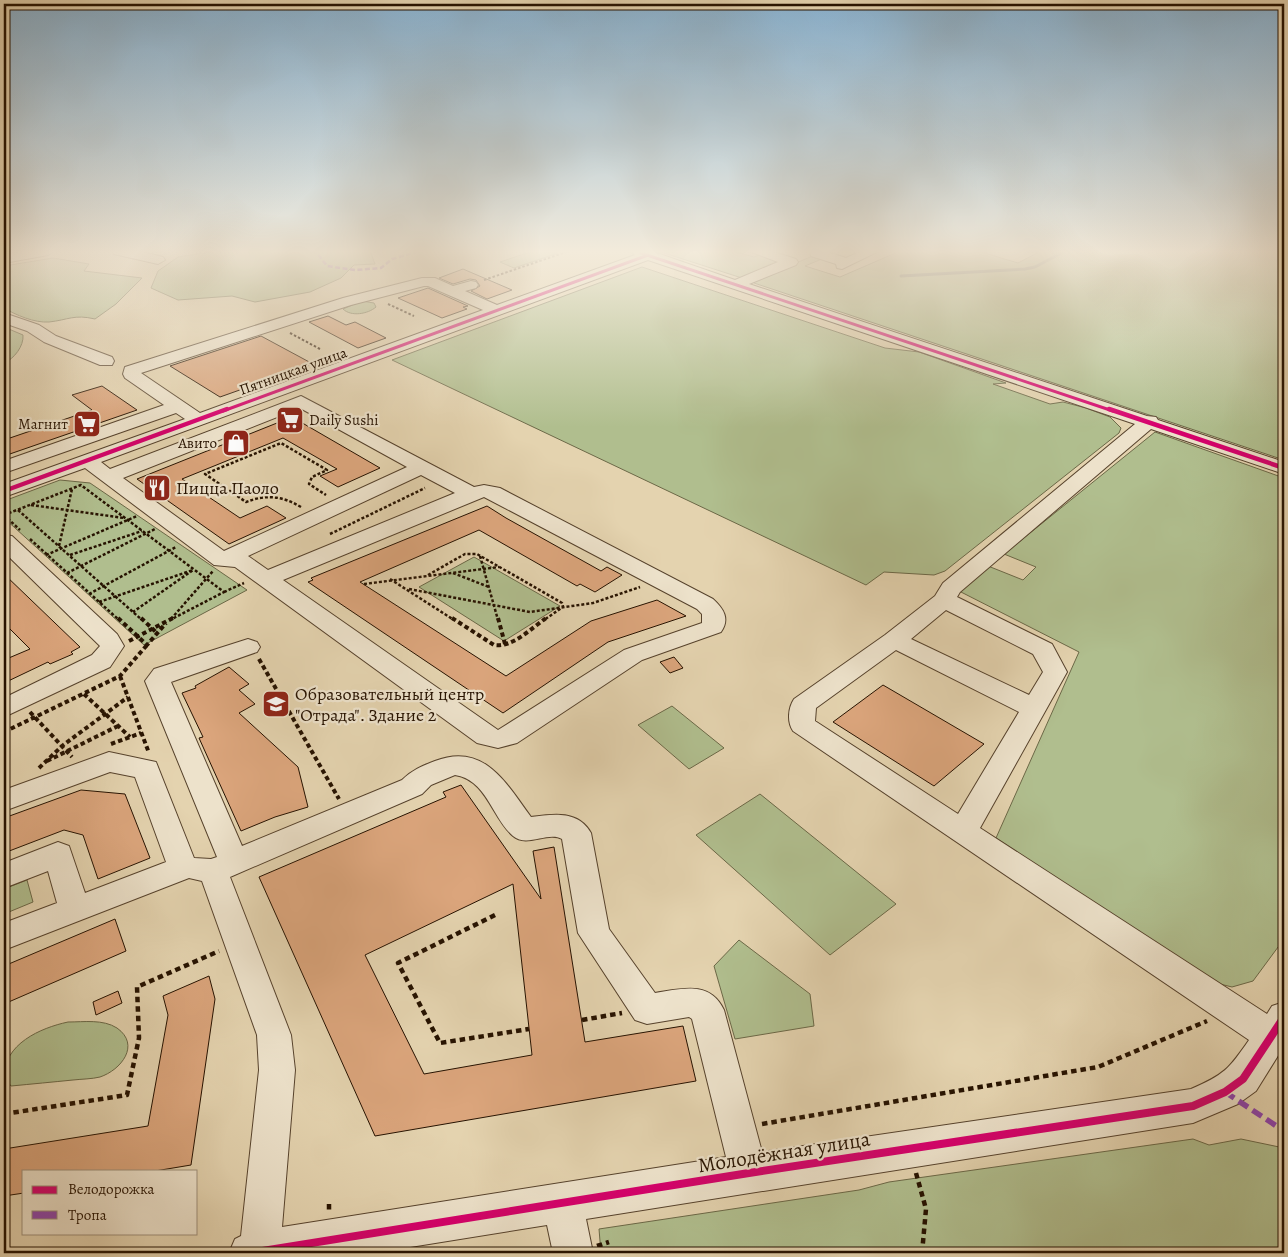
<svg xmlns="http://www.w3.org/2000/svg" width="1288" height="1257" font-family="Alegreya,serif">
	<style>
		.green { fill: #b0be8e; stroke: #6b6847 }
		.lines { fill: none; stroke-linecap: round; stroke-linejoin: round }
		.stream { stroke: #6d736e; stroke-width: 3 }
		.building { fill: #dba57c; stroke: #261200; fill-rule: evenodd }
		.minor-casing { stroke: #56422c; stroke-width: 2 }
		.path-far3 { stroke: #261200; stroke-width: 2; stroke-dasharray: 2.5 2; stroke-linecap: butt }
		.path-far2 { stroke: #261200; stroke-width: 2.5; stroke-dasharray: 3 2; stroke-linecap: butt }
		.path-far1 { stroke: #261200; stroke-width: 4; stroke-dasharray: 4.5 3; stroke-linecap: butt }
		.path { stroke: #261200; stroke-width: 4.5; stroke-dasharray: 5.5 4; stroke-linecap: butt }
		.minor { fill: #ede2cb; fill-rule: evenodd }
		.quiet-far1 { stroke: #8e44ad; stroke-width: 2.5; stroke-dasharray: 5 2.5; stroke-linecap: butt }
		.quiet { stroke: #8e44ad; stroke-width: 5.5; stroke-dasharray: 11 5.5; stroke-linecap: butt }
		.cycleway-far2-casing { stroke: #ede2cb; stroke-width: 5 }
		.cycleway-far1-casing { stroke: #ede2cb; stroke-width: 7 }
		.cycleway-casing { stroke: #ede2cb; stroke-width: 11 }
		.cycleway-far2 { stroke: #d6006c; stroke-width: 3 }
		.cycleway-far1 { stroke: #d6006c; stroke-width: 4.5 }
		.cycleway { stroke: #d6006c; stroke-width: 8 }
		.labels { text-anchor: middle; stroke-width: 4.5; stroke-linejoin: round; paint-order: stroke }
		.far-street-label { font-size: 15px; fill: #261200; stroke: #ede2cb }
		.far-poi-label { font-size: 15px; fill: #261200; stroke: #ede2cb; text-anchor: end }
		.poi-label { font-size: 18px; fill: #261200; stroke: #ede2cb; text-anchor: start }
		.near-street-label { font-size: 21px; fill: #261200; stroke: #ede2cb }
	</style>
	<rect width="100%" height="100%" fill="#e4d3af"/>
	<filter id="stains"><feTurbulence type="fractalNoise" baseFrequency=".004" numOctaves="4"/><feColorMatrix values="0 0 0 0 .2 0 0 0 0 .09 0 0 0 0 .02 0 0 0 .5 -.17"/></filter>
	<radialGradient id="worn" r=".72"><stop offset=".6" stop-color="#630" stop-opacity="0"/><stop offset="1" stop-color="#630" stop-opacity=".3"/></radialGradient>
	<path class="green" d="M216 251H370L375 264 354 265 341 278 310 292 255 302 232 296 178 300 151 288 158 271 178 257Z
		M533 251 558 253 514 268 500 262Z
		M658 251H732L754 257 759 255 783 262 745 279Z
		M900 251H978L1018 263 1041 251H1284V460L754 283 755 280 815 255 824 258 805 266 840 277Z
		M53 258 89 264 84 271 142 278 116 304 95 319C74 314 68 320 49 322 34 323 16 315 4 308V266Z
		M642 267 885 348 919 352 1006 383 993 384 1050 404 1063 402 1086 408 1110 417 1121 428 1119 433 945 571 934 575 884 572 866 585 392 360Z
		M362 301 374 303 376 307C368 314 351 317 343 309Z
		M4 327 23 335C24 346 14 359 4 363Z
		M1155 432 1284 478V939L1253 981 1232 987 1212 982 996 838 1079 652 959 591 988 566 1023 580 1036 567 1004 554Z
		M60 480 90 483 247 590 144 645 4 518V501Z
		M474 557 560 606 504 641 419 587Z
		M672 706 724 748 689 769 638 725Z
		M760 794 896 904 830 955 696 835Z
		M27 880 33 902 4 914V889Z
		M739 940 810 994 814 1026 735 1039 714 966Z
		M68 1022C84 1022 103 1019 117 1028 141 1045 121 1070 100 1077 92 1079 82 1079 73 1080 53 1082 32 1084 11 1086L4 1077C4 1044 40 1028 68 1022Z
		M1193 1139 1209 1145 1241 1139 1284 1148V1253H601L599 1229 859 1190 889 1182Z"/>
	<g class="lines">
		<path class="stream" d="M901 276 1025 269 1035 267 1065 251"/>
	</g>
	<path class="building" d="M463 269 512 290 487 299 471 291 480 286 476 280 470 279 453 284 439 278Z
		M428 288 468 306 463 307 467 309 442 318 398 298Z
		M328 316 346 325 355 322 386 338 358 348 309 322Z
		M261 336 313 364 220 397 170 366Z
		M102 386 137 410 4 456V440L92 410 72 395Z
		M292 417 380 468 338 487 320 476 337 469 283 438 182 479 240 518 267 506 286 518 229 544 137 479Z
		M487 506 506 518 601 571 607 567 622 575 595 592 580 584 577 586 479 530 360 582 506 676 591 621 657 600 686 616 608 642 503 713 308 582 313 580 311 578Z
		M4 574 80 647 71 652 73 654 50 664 48 662 4 683V660L30 649 4 623Z
		M674 657 683 668 670 673 660 662Z
		M229 667 249 684 239 690 255 704 239 713 298 767 308 807 275 817 241 831 199 738 203 737 182 693 196 688 195 686Z
		M883 685 984 744 934 786 833 722Z
		M461 785 541 899 533 851 554 847 585 1042 683 1026 696 1081 375 1136 259 877 446 797 443 792ZM513 884 532 1055 424 1074 365 955Z
		M81 790 125 794 150 858 98 879 83 835 64 830 4 853V818Z
		M115 919 126 951 4 1004V966Z
		M209 976 215 999 191 1165 155 1171H24V1193L4 1196V1149L148 1126 168 1015 163 996Z
		M118 991 122 1003 96 1015 93 1002Z"/>
	<g class="lines">
		<g class="minor-casing">
			<path id="minor" d="M23 251H54L48 255 4 263V255Z
				M113 251H138L163 257 165 260 158 264 114 254Z
				M630 251H651L735 280 778 262 749 251H771L796 259 798 262 796 265 749 284 1147 416 1156 417 1158 420 1284 462V474L1151 429 960 592 957 597 1052 644 1067 672 980 828 1267 1014 1272 1006 1284 1002V1046L1256 1091 1238 1104 1193 1123 586 1219 593 1253H553L547 1225 373 1253H229L235 1239 241 1236 259 1070 257 1035 202 881 189 878 4 950V923L57 903 48 871 4 888V863L58 842 69 846 85 893 166 862 135 777 110 772 4 811V790L109 752 156 762 194 858 211 859 217 857 145 681 154 669 248 639 257 642 260 647 257 652 171 682 242 846 402 780C412 770 422 766 435 761 484 742 506 783 531 817 553 814 578 810 591 833L609 929 655 993C681 989 710 980 724 1010L762 1152 1191 1089C1224 1075 1229 1069 1249 1040L793 731C787 722 788 708 794 699L885 635 935 596 943 583 1135 424 648 260 101 462 110 469 301 396 474 487 484 485 500 488 713 599C724 609 730 619 721 632L642 660 517 743 498 748 477 743 235 567 214 565 85 468 4 497V484L185 419 176 413 4 473V461L164 405 125 378 123 374 125 367 343 298 422 278H435L453 286 471 281 476 282 478 285 476 288 465 291 497 305 635 255ZM424 286H428L483 310 200 413 141 373 351 305ZM300 408 407 467 224 551 123 478ZM421 475 455 493 268 570 248 556ZM484 497 697 609 702 614V623L624 650 498 730 283 580ZM946 610 1033 654 1043 672 1029 695 911 639ZM896 650 1019 712 958 814 815 721 816 708ZM455 775C487 780 492 818 513 836 527 848 548 831 562 839L578 933 635 1020 647 1024 689 1017 692 1019 726 1157 282 1227 295 1070 291 1035 230 877 422 794 431 785Z
				M810 251H825L846 258 861 251H879L842 269 837 268 836 264 811 256Z
				M4 313 39 325 56 336 112 357 114 361 112 365H100L44 342 27 331 4 323Z
				M4 535 12 536 117 634 124 646 110 667 4 717V698L92 655 100 646 4 552Z"/>
		</g>
		<path class="path-far3" d="M484 280 569 251
			M388 304 414 316
			M290 333 320 349"/>
		<path class="path-far2" d="M31 505 124 518
			M301 507C282 496 267 494 246 502L205 474 281 443 327 470 312 477 309 484 326 495
			M18 510 142 620
			M4 515 81 485 224 592 170 620
			M4 515 20 530
			M330 534 425 488
			M30 539 119 620
			M59 546 72 489
			M46 555 137 516
			M70 555 142 531
			M480 556 498 620
			M67 573 155 529
			M453 573 489 587
			M428 575 465 554H477L562 603 563 607 544 620
			M390 579 454 620
			M364 584 499 567
			M409 589 530 612 593 603 640 587
			M224 592 244 583
			M89 594 176 547
			M99 602 193 570 133 612
			M171 619 213 571"/>
		<path class="path-far1" d="M118 618 147 645 166 623
			M141 618 157 633
			M452 618 494 645C512 648 532 628 546 618
			M498 618 505 644
			M129 641 173 618
			M259 659 339 799
			M120 676 149 753
			M84 694 130 737
			M30 712 72 757
			M4 732 120 676 147 645
			M111 744 141 733
			M47 761 118 726
			M39 768 62 746 128 697"/>
		<path class="path" d="M495 915 398 963 440 1043 529 1029
			M582 1020 622 1013
			M4 1114 127 1095 139 1038 137 987 219 951
			M762 1124 1098 1067 1207 1021
			M916 1173 926 1209 922 1253
			M329 1204V1210
			M597 1246 609 1242"/>
		<use href="#minor" class="minor"/>
		<path class="quiet-far1" d="M312 251 317 253 327 266 355 270 381 268 392 259 419 251"/>
		<path class="quiet" d="M1225 1092 1284 1131"/>
		<g class="cycleway-far2-casing">
			<path id="cycleway-far2" d="M641 253 1113 411
				M223 411 648 255"/>
		</g>
		<g class="cycleway-far1-casing">
			<path id="cycleway-far1" d="M1109 409 1284 468
				M4 491 227 409"/>
		</g>
		<g class="cycleway-casing">
			<path id="cycleway" d="M249 1253 749 1173 1193 1106 1225 1092 1243 1079 1284 1017"/>
		</g>
		<use href="#cycleway-far2" class="cycleway-far2"/>
		<use href="#cycleway-far1" class="cycleway-far1"/>
		<use href="#cycleway" class="cycleway"/>
	</g>
	<linearGradient id="sky" x2="0" y2="1"><stop stop-color="#89b4d4"/><stop offset="0.59" stop-color="#f3ebdb"/><stop offset="1" stop-color="#f3ebdb" stop-opacity="0"/></linearGradient>
	<rect width="1288" height="427" fill="url(#sky)"/>
	<defs>
		<g id="supermarket-square" transform="scale(1.4375)"><rect x="-9" y="-9" width="18" height="18" rx="4" fill="#8f2418" stroke="#ede2cb"/><path d="M-6-5.5h2.5l.6 2H6L4.5 2H-2.5L-4.4-4H-6ZM-1.5 3.2a1.3 1.3 0 1 0 .1 0ZM3 3.2a1.3 1.3 0 1 0 .1 0Z" fill="#fff"/></g>
		<g id="shop-square" transform="scale(1.4375)"><rect x="-9" y="-9" width="18" height="18" rx="4" fill="#8f2418" stroke="#ede2cb"/><path d="M-5-2.5h2.3a2.7 3.5 0 0 1 5.4 0H5L5.5 6h-11ZM-1.5-2.5h3a1.5 2.3 0 0 0-3 0Z" fill="#fff"/></g>
		<g id="restaurant-square" transform="scale(1.4375)"><rect x="-9" y="-9" width="18" height="18" rx="4" fill="#8f2418" stroke="#ede2cb"/><path d="M-5-6h1v4h1v-4h1v4h1v-4h1v5L-1.5 .5V6h-2V.5L-5-1ZM5-6V6H3V1.5H1.5Q1.5-4 5-6Z" fill="#fff"/></g>
		<g id="school-square" transform="scale(1.4375)"><rect x="-9" y="-9" width="18" height="18" rx="4" fill="#8f2418" stroke="#ede2cb"/><path d="M0-5L7-2L0 1L-7-2ZM-4 1L0 2.5L4 1V4Q0 6-4 4Z" fill="#fff"/></g>
	</defs>
	<g fill-rule="evenodd">
		<use href="#supermarket-square" x="290" y="420"/>
		<use href="#supermarket-square" x="87" y="424"/>
		<use href="#shop-square" x="236" y="443"/>
		<use href="#restaurant-square" x="157" y="488"/>
		<use href="#school-square" x="276" y="704"/>
	</g>
	<g class="labels">
		<g class="far-street-label">
			<text transform="translate(293 371) rotate(-20)" y="5">Пятницкая улица</text>
		</g>
		<g class="far-poi-label">
			<text x="309" y="425" text-anchor="start">Daily Sushi</text>
			<text x="68" y="429">Магнит</text>
			<text x="217" y="448">Авито</text>
		</g>
		<g class="poi-label">
			<text x="176" y="494">Пицца Паоло</text>
			<text x="295" y="700">Образовательный центр<tspan x="295" dy="21">"Отрада". Здание 2</tspan></text>
		</g>
		<g class="near-street-label">
			<text transform="translate(784 1152) rotate(-9)" y="7">Молодёжная улица</text>
		</g>
	</g>
	<rect width="1288" height="1257" fill="none" stroke="#e4d3af" stroke-width="20"/>
	<rect x="5" y="5" width="1278" height="1247" fill="none" stroke="#261200" stroke-width="2.5"/>
	<rect x="10" y="10" width="1268" height="1237" fill="none" stroke="#261200"/>
	<rect x="22" y="1170" width="175" height="65" fill="#ede2cb" stroke="#9d8f7a"/>
	<rect x="32" y="1186" width="25" height="8" fill="#d6006c" stroke="#9d8f7a"/>
	<text x="68" y="1194" font-size="15" fill="#261200">Велодорожка</text>
	<rect x="32" y="1211" width="25" height="8" fill="#8e44ad" stroke="#9d8f7a"/>
	<text x="68" y="1220" font-size="15" fill="#261200">Тропа</text>
	<rect width="100%" height="100%" filter="url(#stains)"/>
	<rect width="100%" height="100%" fill="url(#worn)"/>
</svg>
